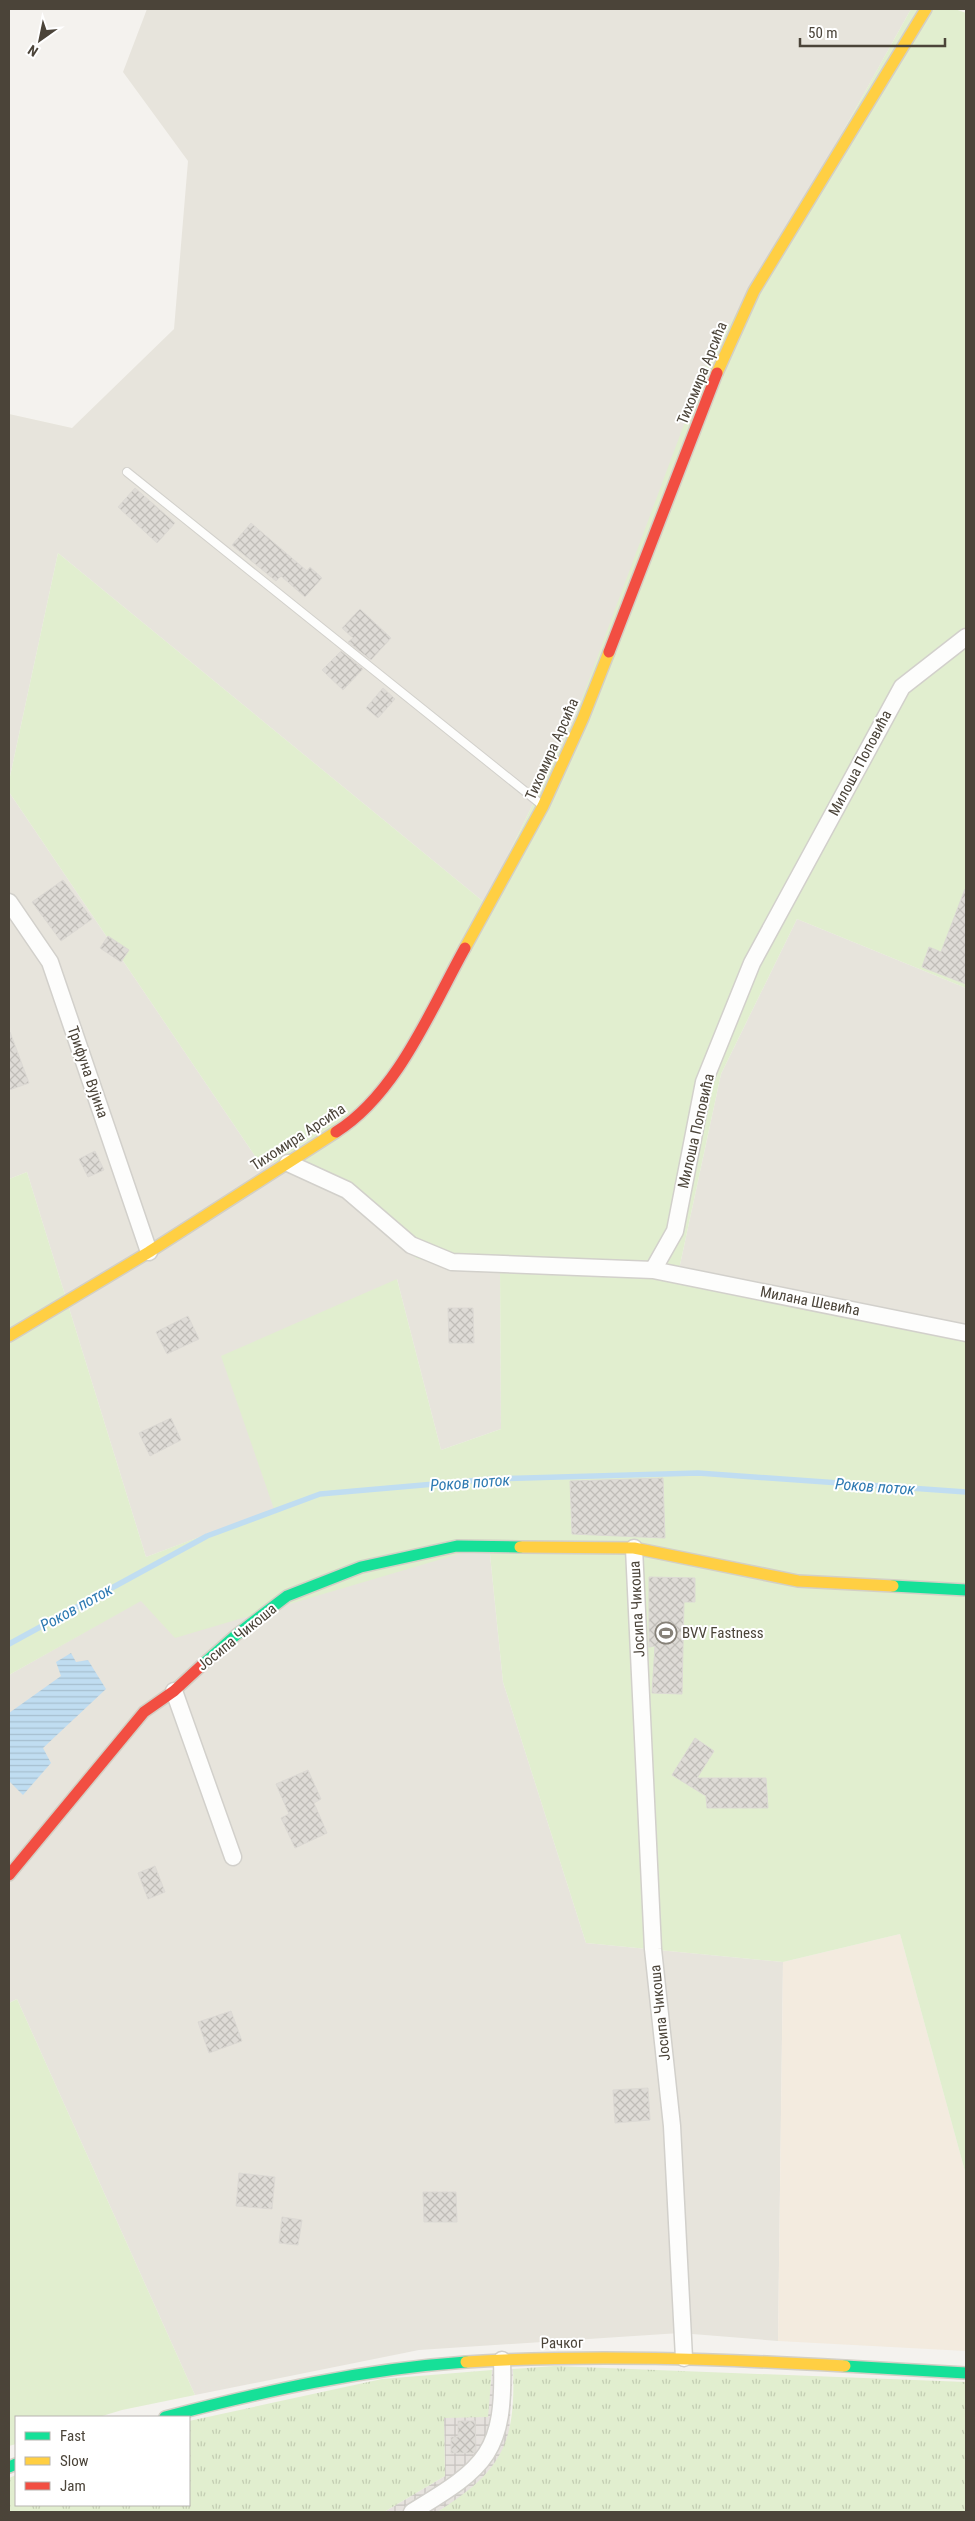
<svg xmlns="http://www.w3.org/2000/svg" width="975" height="2521" font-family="'Roboto Condensed',sans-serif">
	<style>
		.residential { fill: #e7e4dc }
		.commercial { fill: #f3ebdf }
		.industrial { fill: url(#industrial-grid) }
		.grass { fill: url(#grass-tufts) }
		.garden { fill: #e1eecf }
		.water { fill: url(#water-rules) }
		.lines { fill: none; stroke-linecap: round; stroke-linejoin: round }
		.stream { stroke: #c0ddf1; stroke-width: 5.5 }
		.building { fill: url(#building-cross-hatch); stroke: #dcd9d4 }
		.lane-casing { stroke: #d2d0cb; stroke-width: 10 }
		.street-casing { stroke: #d2d0cb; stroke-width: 19 }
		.fast-casing { stroke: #d3cfc5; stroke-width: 14 }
		.slow-casing { stroke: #d3cfc5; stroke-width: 14 }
		.jam-casing { stroke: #d3cfc5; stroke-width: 14 }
		.lane { stroke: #fdfdfc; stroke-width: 8 }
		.street { stroke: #fdfdfc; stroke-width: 16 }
		.fast { stroke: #16e098; stroke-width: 11 }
		.slow { stroke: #ffcf43; stroke-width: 11 }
		.jam { stroke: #f24e42; stroke-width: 11 }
		.labels { text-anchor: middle; stroke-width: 4; stroke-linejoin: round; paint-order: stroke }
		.street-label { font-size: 15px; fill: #4b4439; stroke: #fff }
		.poi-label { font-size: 15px; fill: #4b4439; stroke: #fff; text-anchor: start }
		.water-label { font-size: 16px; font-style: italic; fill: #2e7ab2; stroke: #fff }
	</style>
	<defs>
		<pattern id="industrial-grid" width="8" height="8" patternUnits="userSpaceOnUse" patternTransform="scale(1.25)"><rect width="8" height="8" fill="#e6e2de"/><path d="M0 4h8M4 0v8" fill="none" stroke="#c7c3bf"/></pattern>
		<pattern id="grass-tufts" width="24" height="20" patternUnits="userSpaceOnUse" patternTransform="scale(1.25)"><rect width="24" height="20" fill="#e1eecf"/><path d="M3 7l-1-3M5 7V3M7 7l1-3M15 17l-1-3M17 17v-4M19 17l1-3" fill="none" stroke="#c3cdb2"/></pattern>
		<pattern id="water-rules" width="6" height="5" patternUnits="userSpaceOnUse" patternTransform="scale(1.25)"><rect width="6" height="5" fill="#c0ddf1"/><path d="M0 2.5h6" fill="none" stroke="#a6bfcf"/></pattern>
		<pattern id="building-cross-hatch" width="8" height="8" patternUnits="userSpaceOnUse" patternTransform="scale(1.25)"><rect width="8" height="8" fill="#dedbd6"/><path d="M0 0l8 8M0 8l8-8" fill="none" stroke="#c0bdb8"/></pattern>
	</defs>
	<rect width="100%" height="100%" fill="#f4f2ee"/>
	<path class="residential" d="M147 9H911L815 182 575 717 485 903 58 553 9 781V414L72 428 174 329 188 161 123 72Z
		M9 792 259 1162 301 1163 500 1270 501 1429 441 1450 397 1279 275 1509 146 1557 27 1172 9 1179Z
		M797 919 966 988V1338L678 1274 721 1074Z
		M489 1545 503 1682 586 1943 783 1962 778 2341 680 2333 419 2350 195 2395 17 1999 9 2003V1675L141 1600Z"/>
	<path class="commercial" d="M900 1934 966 2175V2351L778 2341 783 1962Z"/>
	<path class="industrial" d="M513 2369 509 2435 500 2457 481 2480 457 2500 437 2512H384L445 2476 444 2418 491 2384 492 2370Z"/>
	<path class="grass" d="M555 2366 966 2382V2512H437C501 2472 516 2444 513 2369Z
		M492 2370 488 2417 444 2418 445 2476 384 2512H9V2478L16 2475V2505H189V2421L382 2379Z"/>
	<path class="garden" d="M911 9H955L966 13V988L797 919 721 1074 678 1274 966 1338V2175L900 1934 783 1962 586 1943 503 1682 489 1545 175 1638 141 1601 9 1675V1179L27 1172 146 1557 274 1509 221 1356 397 1279 441 1450 501 1429 500 1270 417 1259 301 1163 259 1162 9 792V781L58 553 485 903 575 717 708 360 815 182Z
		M17 1999 195 2395 122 2410 99 2417H16V2444L9 2446V2003Z"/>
	<path class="water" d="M71 1653 76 1662 88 1660 106 1689 43 1748 51 1763 23 1795 9 1781V1713L61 1676 56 1662Z"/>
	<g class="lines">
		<path class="stream" d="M9 1644 207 1536 320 1494 492 1479 698 1473 966 1492"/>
	</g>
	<path class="building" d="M135 488 175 523 157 543 118 507Z
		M251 523 307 571 310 567 322 578 305 597 281 576 276 581 232 545Z
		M360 609 391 638 371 660 348 642 353 638 342 628Z
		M341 651 363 669 343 690 322 670Z
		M383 688 395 699 378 718 366 708Z
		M63 880 92 919 61 941 32 902Z
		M965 889H966V984L922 967 929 947 941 952Z
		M108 936 129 950 121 962 100 948Z
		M10 1032 29 1083 9 1090V1033Z
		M95 1151 104 1170 88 1177 79 1159Z
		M448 1308H473L474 1343H449Z
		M188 1316 199 1339 167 1354 156 1332Z
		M171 1418 181 1440 150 1456 139 1433Z
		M663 1478 665 1538 572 1534 570 1481Z
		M649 1577 695 1578V1602H684L682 1694 652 1693 655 1646 649 1647Z
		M695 1738 714 1751 697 1778H766L768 1808H707L706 1796 672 1775Z
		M308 1770 321 1799 314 1803 327 1833 295 1848 281 1818 289 1814 276 1784Z
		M155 1866 165 1892 148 1899 138 1873Z
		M231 2011 242 2041 209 2053 198 2022Z
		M648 2088 650 2120 615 2123 613 2090Z
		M239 2173 275 2177 272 2209 236 2206Z
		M423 2192H456L457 2222H424Z
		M282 2217 302 2220 298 2245 279 2243Z
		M458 2421H475L476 2451 474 2453H451V2437H458Z"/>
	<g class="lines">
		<g class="lane-casing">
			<path id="lane" d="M127 472 542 805"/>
		</g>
		<g class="street-casing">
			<path id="street" d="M9 902 50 962 149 1252
				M288 1163 347 1190 411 1245 452 1262 653 1270 966 1333
				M653 1270 675 1231 704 1082 752 963 902 687 966 637
				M634 1548 653 1949 672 2126 684 2358
				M174 1691 233 1857
				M412 2512C487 2467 505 2452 502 2360"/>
		</g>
		<g class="fast-casing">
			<path id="fast" d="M893 1586 966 1590
				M202 1665 236 1635 287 1596 361 1567 457 1546 520 1547
				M845 2366 966 2373
				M165 2417C264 2391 364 2369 466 2362
				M9 2467 16 2464"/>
		</g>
		<g class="slow-casing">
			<path id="slow" d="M717 373 754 291 926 9
				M465 948 543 806 583 718 609 652
				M9 1336 149 1252 336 1132
				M520 1547 634 1548 798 1581 893 1586
				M466 2362C592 2354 718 2359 845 2366"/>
		</g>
		<g class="jam-casing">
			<path id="jam" d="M609 652 717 373
				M336 1132C397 1094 431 1009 465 948
				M9 1875 144 1712 174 1691 202 1665"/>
		</g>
		<use href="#lane" class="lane"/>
		<use href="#street" class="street"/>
		<use href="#fast" class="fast"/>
		<use href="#slow" class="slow"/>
		<use href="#jam" class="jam"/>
	</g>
	<defs>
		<g id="stadium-ring" transform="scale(1.125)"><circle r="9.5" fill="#fff" stroke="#868178" stroke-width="1.5"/><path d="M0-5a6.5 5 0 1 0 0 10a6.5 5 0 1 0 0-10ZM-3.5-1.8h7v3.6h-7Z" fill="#868178"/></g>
	</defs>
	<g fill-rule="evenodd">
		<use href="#stadium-ring" x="666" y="1633"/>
	</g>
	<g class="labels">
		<g class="street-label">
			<text transform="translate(702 373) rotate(-68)" y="5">Тихомира Арсића</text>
			<text transform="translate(552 749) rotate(-66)" y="5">Тихомира Арсића</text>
			<text transform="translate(860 763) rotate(-62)" y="5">Милоша Поповића</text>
			<text transform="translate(88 1072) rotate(71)" y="5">Трифуна Вујина</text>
			<text transform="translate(696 1131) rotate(-77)" y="5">Милоша Поповића</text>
			<text transform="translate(298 1137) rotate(-33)" y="5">Тихомира Арсића</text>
			<text transform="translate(810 1301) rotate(11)" y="5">Милана Шевића</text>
			<text transform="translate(637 1609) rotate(-93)" y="5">Јосипа Чикоша</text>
			<text transform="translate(237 1637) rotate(-39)" y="5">Јосипа Чикоша</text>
			<text transform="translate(660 2013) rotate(-96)" y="5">Јосипа Чикоша</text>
			<text transform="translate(562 2343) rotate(-1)" y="5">Рачког</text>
		</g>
		<g class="poi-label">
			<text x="682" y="1638">BVV Fastness</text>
		</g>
		<g class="water-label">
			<text transform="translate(470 1482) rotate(-4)" y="6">Роков поток</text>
			<text transform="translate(875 1486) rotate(4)" y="6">Роков поток</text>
			<text transform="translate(76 1607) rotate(-29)" y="6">Роков поток</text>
		</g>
	</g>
	<rect width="975" height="2521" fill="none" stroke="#4b4439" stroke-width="20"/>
	<rect x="15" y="2416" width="175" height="90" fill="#ffffff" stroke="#b7b4b0"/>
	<rect x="25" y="2432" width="25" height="8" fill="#16e098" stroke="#b7b4b0"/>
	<text x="60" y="2441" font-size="15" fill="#4b4439">Fast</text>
	<rect x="25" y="2457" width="25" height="8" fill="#ffcf43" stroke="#b7b4b0"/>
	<text x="60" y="2466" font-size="15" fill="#4b4439">Slow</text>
	<rect x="25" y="2482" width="25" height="8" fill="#f24e42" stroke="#b7b4b0"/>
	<text x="60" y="2491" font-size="15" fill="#4b4439">Jam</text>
	<g transform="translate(40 40) rotate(213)" stroke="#ffffff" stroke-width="4" paint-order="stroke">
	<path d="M0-4L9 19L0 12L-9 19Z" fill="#4b4439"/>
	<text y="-8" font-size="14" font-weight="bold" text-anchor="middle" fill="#4b4439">N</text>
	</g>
	<path d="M800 38v8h145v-8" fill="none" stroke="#4b4439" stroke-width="2.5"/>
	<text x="808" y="38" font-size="15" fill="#4b4439" stroke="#ffffff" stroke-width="4" paint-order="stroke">50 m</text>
</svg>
